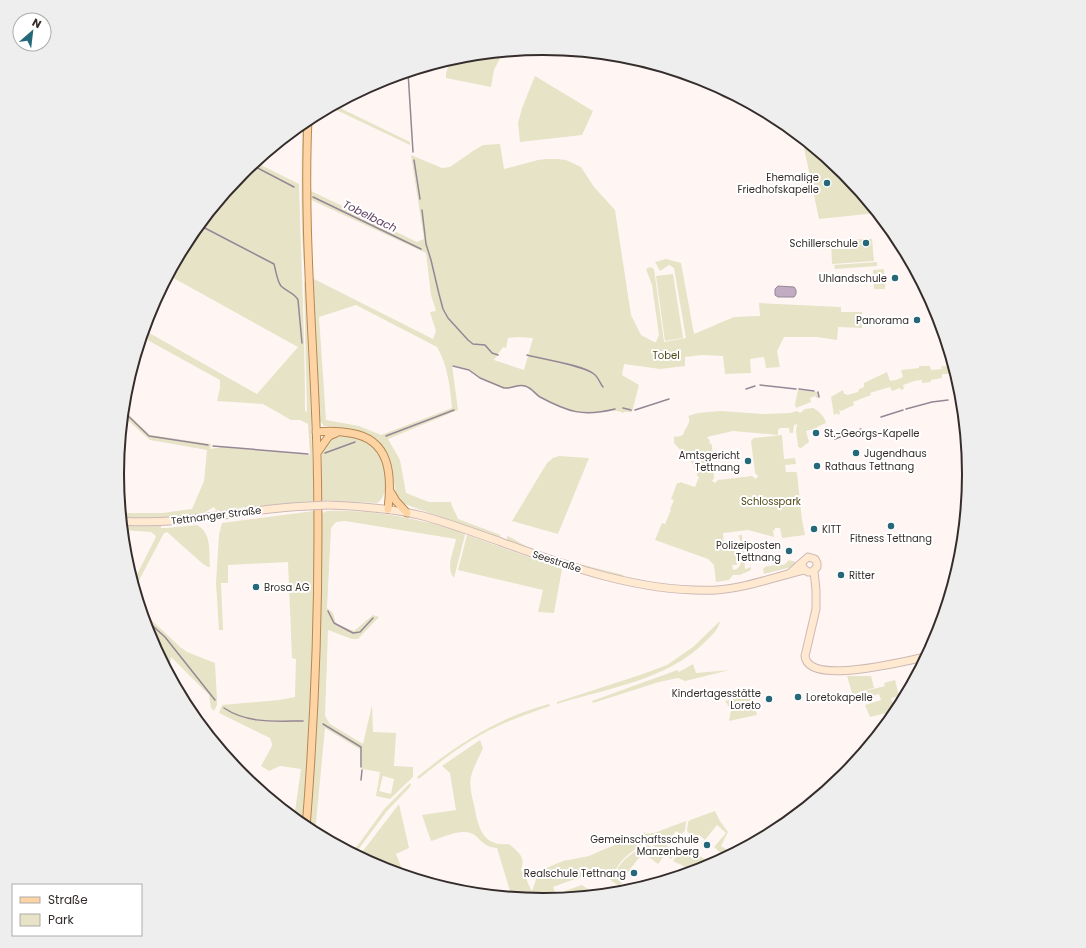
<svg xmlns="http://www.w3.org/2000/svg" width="1086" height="948" font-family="Poppins,sans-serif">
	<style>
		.green { fill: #e6e3c6; fill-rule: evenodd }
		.water { fill: #c1acc3; stroke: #978695 }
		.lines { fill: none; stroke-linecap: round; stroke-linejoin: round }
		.stream { stroke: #978695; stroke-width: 1.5 }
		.tertiary-casing { stroke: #cdb9b5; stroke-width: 8 }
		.secondary-casing { stroke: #cdb9b5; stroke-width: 9 }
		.primary-casing { stroke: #b78752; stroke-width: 9 }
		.tertiary { stroke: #fff; stroke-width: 5.5 }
		.secondary { stroke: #ffe9d1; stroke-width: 7 }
		.primary { stroke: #fed4a4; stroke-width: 7 }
		.secondary-bridge-casing { stroke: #cdb9b5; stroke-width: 9; stroke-linecap: butt }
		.secondary-bridge { stroke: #ffe9d1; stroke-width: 7 }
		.poi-dot { fill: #25687a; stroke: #fff; stroke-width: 1.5 }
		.labels { text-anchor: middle; stroke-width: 4; stroke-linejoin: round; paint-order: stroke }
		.poi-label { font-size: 10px; fill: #342d2b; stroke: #fff; text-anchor: end }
		.park-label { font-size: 10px; fill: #514a16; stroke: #fff }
		.street-label { font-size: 10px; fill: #342d2b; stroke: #fff }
		.water-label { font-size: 11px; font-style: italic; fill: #624165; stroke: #fff }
		.rim { fill: none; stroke: #342d2b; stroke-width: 2 }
	</style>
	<rect width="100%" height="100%" fill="#fff6f4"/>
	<path class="green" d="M503 52 494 70 491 87 446 78V73L451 59 460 56Z
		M535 76 593 111 582 135 520 142 518 123 522 108Z
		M334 105 410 142V145L330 107Z
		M305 121 304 219 305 265H304C300 219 302 173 302 127V123Z
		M500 144 504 169 538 160 546 159H557L566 160 581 167 594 187 615 210 631 315 641 335 654 342H656L659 335 652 285 646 269 650 267 654 269 664 342 686 338 674 268 669 265 660 271 655 262 666 259 681 263 694 334 734 317 760 316 759 303 841 307V312H862V328L838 327 837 340 817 337H784L777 351 780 367 766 368 764 357 750 359 751 373 725 374 723 356 702 355 685 357V366L660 369 624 364 622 375 639 385 632 412H624L623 413C613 407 594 415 581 413 567 411 552 403 540 397 536 394 533 389 528 387 519 384 513 389 504 388L480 378 469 369 452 365 458 410 388 439 400 460 406 493 429 502H451C452 508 456 513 458 519L498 534 501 536 500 537 498 538 402 503C395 498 395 490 394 481 392 457 377 435 352 430 343 427 333 427 324 426L319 420 312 278 433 339 436 331 430 312 436 311 431 295 426 253 309 199V190L417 242 424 239 411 155 442 168 450 167 473 151 483 145ZM356 305 437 347C448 366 450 387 452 408L381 435 359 426 326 420 319 317ZM518 337 533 338 524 370 494 360 503 347 506 348 508 338Z
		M812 146 844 173 877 213 819 219 804 148Z
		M255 162 299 184C301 260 305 335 305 410L307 413 304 282 306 281 314 501 245 507 221 511 216 510 214 507C210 509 208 511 204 513L158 520 121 518V513H162L192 509 204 481 207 450 150 440 123 416V409L150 435 211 444 210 449 222 447 310 455 308 424 300 420H291L263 404 217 401 220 388V380L142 337 144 330 257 394 298 347 168 275 189 237 242 173Z
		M872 239 874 261 832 264 831 240Z
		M877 262V266L835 269 834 265Z
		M884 269 885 289H874L873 270Z
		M673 274 683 338 665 341 656 276Z
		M919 366H930L931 370 942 369 941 366 954 367 957 377H953V374H942V378L931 380V382L922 383V380C915 380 909 383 903 385L904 389 901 390 900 388 892 391 890 387 870 393 871 395 853 402 854 405 841 411 839 410 840 414 838 415 837 413 834 415 831 397 843 390 844 394H846L847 395 858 392 859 389 864 387V383L887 372 890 381 896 380 903 377 901 370 919 368Z
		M798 390 818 392V398H817L815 396 810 398 811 402 796 408 795 404Z
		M813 408C819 411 825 417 826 423L817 427V428L806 431 809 442 801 448 798 447V445L796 431 797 424 794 425 793 433H790L789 428H780L778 430V435L733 431 707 437 710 441 709 442 712 445 714 478 712 481 715 483 718 480 752 476 756 479 758 476 755 473 751 441 754 438 782 435 784 459 795 458 796 464 785 465 786 472H796L797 473 802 520 805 535 782 538 780 528H775V530H773L774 537 748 530 723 533 724 546H734L737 565H732L733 570C747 569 740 544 739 535H742L745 569 751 567V570L740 575H733L729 580 716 582 714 565 708 559 655 540 662 523 665 524 671 510 670 509 674 500 671 499 677 483H680V482L695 487 699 477 697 476V473L692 463 674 443V437L675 436 677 437 683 435C685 427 692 423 688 416L698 413 720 411 765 414 790 413 797 411 800 413 805 409Z
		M340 435C352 437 362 438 372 445 377 450 384 459 385 466 387 477 388 496 377 503L321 500 322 448 327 440Z
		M559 456 589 458 558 534 512 521 547 463 553 458Z
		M314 511C315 616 311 721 303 826L294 818 301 769 280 766 269 771 261 766 272 746V744L270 738 219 713 222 705 279 700 295 697 296 659 292 658 288 562 228 565V583H221L223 630H219L216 583 219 535 222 523Z
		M327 511C371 509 414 518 457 530L462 532 465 535 454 578C445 567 454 551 456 539L345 521 336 522 331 528 327 608 333 613 336 624 354 631 373 615 379 617 358 639H352L328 630 325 716 330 724 363 744 372 705 373 732 396 733 394 766 413 767V777L390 799 376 796 380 772 362 769 361 750 325 728 315 833 309 830 314 763 321 520 322 513ZM383 776 394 779 391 794 379 791Z
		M122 524 161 525V528H166L197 525C212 533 209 552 210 567H208L203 564 167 532 164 533 135 588 133 582 156 537 155 535 151 532 123 530Z
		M467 535 562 569 554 613 538 612 543 590 458 570Z
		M507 536C513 538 519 543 526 546 557 559 591 567 624 575L622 577 577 565 507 542Z
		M789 560 796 562 795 566 764 574 763 569 765 567C772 566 776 564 784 565Z
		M142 611 180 647 187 652 215 663 217 700V705L214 711 211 708 209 695 171 657 169 673 149 637Z
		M720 621C719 629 712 635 706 641 668 680 608 688 557 704V702L643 674 667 665 693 647Z
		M693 664 696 673 730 670 685 681 678 678 659 682 593 703 592 701 672 672 677 670 679 672Z
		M847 676H871L874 688 859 692V694L853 696Z
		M895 680 900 699 897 700 896 697 891 698 895 707H893L894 711 870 717 865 705 881 700 879 694 863 698 861 692 885 686 884 683Z
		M752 695 757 715 729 721 731 710 725 701Z
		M549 704 550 706C531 713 512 719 494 728 467 741 443 759 420 778L418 779 417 777C456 745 499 717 549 704Z
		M480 740 483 748C479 758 473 767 471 777 469 786 472 796 474 805 478 826 482 847 509 844 518 852 526 856 521 870 527 876 527 884 532 891L539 871 563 861 589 856 598 852 645 832V834L654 833 686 821 685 831 681 834 676 831 669 840 665 836 661 841 675 852 678 849 679 850 671 859 648 841C636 848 621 858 615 871L616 877 622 883 619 886 597 870 592 876 586 875 553 887 556 894 582 885 592 892 587 896 576 897 572 892 565 898 543 900 508 897 510 891 497 848C486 847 483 843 476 836 465 826 443 837 431 841L422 815 456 810 450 773 442 766Z
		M410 783 411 785 409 788 387 811 355 854 352 853 385 808Z
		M399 804 409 848 396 854 402 869 400 871 401 874 380 867 359 856Z
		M715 811 720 821 728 832 721 846 729 851 727 856 725 857 714 847 726 833 717 825 705 840 699 835 694 841 691 839 692 837 687 831 688 822 690 820Z
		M647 844 664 856 658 864 643 853 622 879 618 876 616 872C621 859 636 851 647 844Z
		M689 847 693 853 694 852 706 860 700 868 696 865 692 872 687 873C688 865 679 865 673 861L682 849 686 852Z"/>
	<path class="water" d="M778 286 794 287 796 290V294L794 297H778L775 295V289Z"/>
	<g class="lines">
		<path class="stream" d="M408 72 413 152
			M414 160 420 199
			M252 165 294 187
			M313 197 421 249
			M422 210 426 244 431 260 439 294 443 309 448 318 468 340 473 344 485 345 492 353 498 355
			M199 225 274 264C276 271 277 281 281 286 287 292 295 293 298 300L302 343
			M527 355C542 359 583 365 594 374 598 377 600 383 603 387
			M453 366 469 370 480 378 504 388C511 389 518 384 525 386 532 388 535 394 540 397 568 412 583 417 615 409
			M760 385 796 389
			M746 389 755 386
			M799 389 814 391
			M818 392 819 397
			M623 408 631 410
			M906 409 932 402 948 400
			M635 410 669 399
			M123 411 149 436 208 445
			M881 417 903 410
			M830 429 832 433
			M386 436 454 410
			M835 439 861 429
			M213 446 308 454
			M325 453 355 442
			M328 611 334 623 353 633 360 632 373 618
			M144 618 165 637 215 700
			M224 708C248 724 276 721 303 721
			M323 724 361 747V767
			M361 780 362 770"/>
		<g class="tertiary-casing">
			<path id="tertiary" d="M706 81 725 94 744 101"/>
		</g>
		<g class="secondary-casing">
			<path id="secondary" d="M327 505C359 506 391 508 423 516 449 523 475 533 501 542 569 567 642 593 716 590 746 588 774 577 804 570
				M122 521C185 526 247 508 309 506
				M814 571 816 590V609L805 656C808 687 907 660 926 657
				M790 573 808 557 815 559 817 563V567L812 572H808L803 568 802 563"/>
		</g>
		<g class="primary-casing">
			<path id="primary" d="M316 432C327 431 339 431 350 433 391 439 392 476 388 509
				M317 453 329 436 336 433
				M390 491 396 501 407 513
				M306 828C316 703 320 579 317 454 314 342 303 231 308 119"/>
		</g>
		<use href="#tertiary" class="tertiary"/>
		<use href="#secondary" class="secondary"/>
		<use href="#primary" class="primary"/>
		<g class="secondary-bridge-casing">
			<path id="secondary-bridge" d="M309 506 327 505"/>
		</g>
		<use href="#secondary-bridge" class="secondary-bridge"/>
	</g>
	<g class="poi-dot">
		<circle cx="827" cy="183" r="4"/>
		<circle cx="866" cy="243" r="4"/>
		<circle cx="895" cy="278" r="4"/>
		<circle cx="917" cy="320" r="4"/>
		<circle cx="816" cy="433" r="4"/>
		<circle cx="856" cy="453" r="4"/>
		<circle cx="748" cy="461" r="4"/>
		<circle cx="817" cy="466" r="4"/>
		<circle cx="891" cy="526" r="4"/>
		<circle cx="814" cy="529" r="4"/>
		<circle cx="789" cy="551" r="4"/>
		<circle cx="841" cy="575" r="4"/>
		<circle cx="256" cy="587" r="4"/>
		<circle cx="798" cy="697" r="4"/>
		<circle cx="769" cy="699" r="4"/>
		<circle cx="707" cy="845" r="4"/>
		<circle cx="634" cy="873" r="4"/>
	</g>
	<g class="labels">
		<g class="poi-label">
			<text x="819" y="181">Ehemalige<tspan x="819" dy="12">Friedhofskapelle</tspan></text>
			<text x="858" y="247">Schillerschule</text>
			<text x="887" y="282">Uhlandschule</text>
			<text x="909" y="324">Panorama</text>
			<text x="824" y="437" text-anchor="start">St.-Georgs-Kapelle</text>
			<text x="864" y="457" text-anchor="start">Jugendhaus</text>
			<text x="740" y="459">Amtsgericht<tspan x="740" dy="12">Tettnang</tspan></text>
			<text x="825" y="470" text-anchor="start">Rathaus Tettnang</text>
			<text x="822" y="533" text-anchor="start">KITT</text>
			<text x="891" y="542" text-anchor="middle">Fitness Tettnang</text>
			<text x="781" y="549">Polizeiposten<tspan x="781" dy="12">Tettnang</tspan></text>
			<text x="849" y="579" text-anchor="start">Ritter</text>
			<text x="264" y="591" text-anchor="start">Brosa AG</text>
			<text x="761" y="697">Kindertagesstätte<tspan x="761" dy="12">Loreto</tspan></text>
			<text x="806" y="701" text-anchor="start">Loretokapelle</text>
			<text x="699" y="843">Gemeinschaftsschule<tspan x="699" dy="12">Manzenberg</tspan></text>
			<text x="626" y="877">Realschule Tettnang</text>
		</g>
		<g class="park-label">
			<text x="666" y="359">Tobel</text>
			<text x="771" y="505">Schlosspark</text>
		</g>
		<g class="street-label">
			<text transform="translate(216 515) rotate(-7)" y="4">Tettnanger Straße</text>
			<text transform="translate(557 561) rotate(18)" y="4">Seestraße</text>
		</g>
		<g class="water-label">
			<text transform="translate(370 216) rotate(26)" y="4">Tobelbach</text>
		</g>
	</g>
	<path d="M0 0H1086V948H0ZM124 474a419 419 0 1 1 838 0a419 419 0 1 1-838 0Z" fill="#efeeee" fill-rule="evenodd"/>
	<path class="rim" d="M124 474a419 419 0 1 1 838 0a419 419 0 1 1-838 0Z"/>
	<rect x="12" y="884" width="130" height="52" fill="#ffffff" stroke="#aeabaa"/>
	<rect x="20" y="897" width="20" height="6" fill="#fed4a4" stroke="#aeabaa"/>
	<text x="48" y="904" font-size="12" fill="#342d2b">Straße</text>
	<rect x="20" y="914" width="20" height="12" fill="#e6e3c6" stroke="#aeabaa"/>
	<text x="48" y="924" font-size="12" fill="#342d2b">Park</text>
	<g transform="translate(32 32) rotate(28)"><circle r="19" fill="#ffffff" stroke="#aeabaa"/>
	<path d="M0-3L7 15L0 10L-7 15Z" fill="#25687a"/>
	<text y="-6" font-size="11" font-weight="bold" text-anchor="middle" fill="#342d2b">N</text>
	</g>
</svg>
